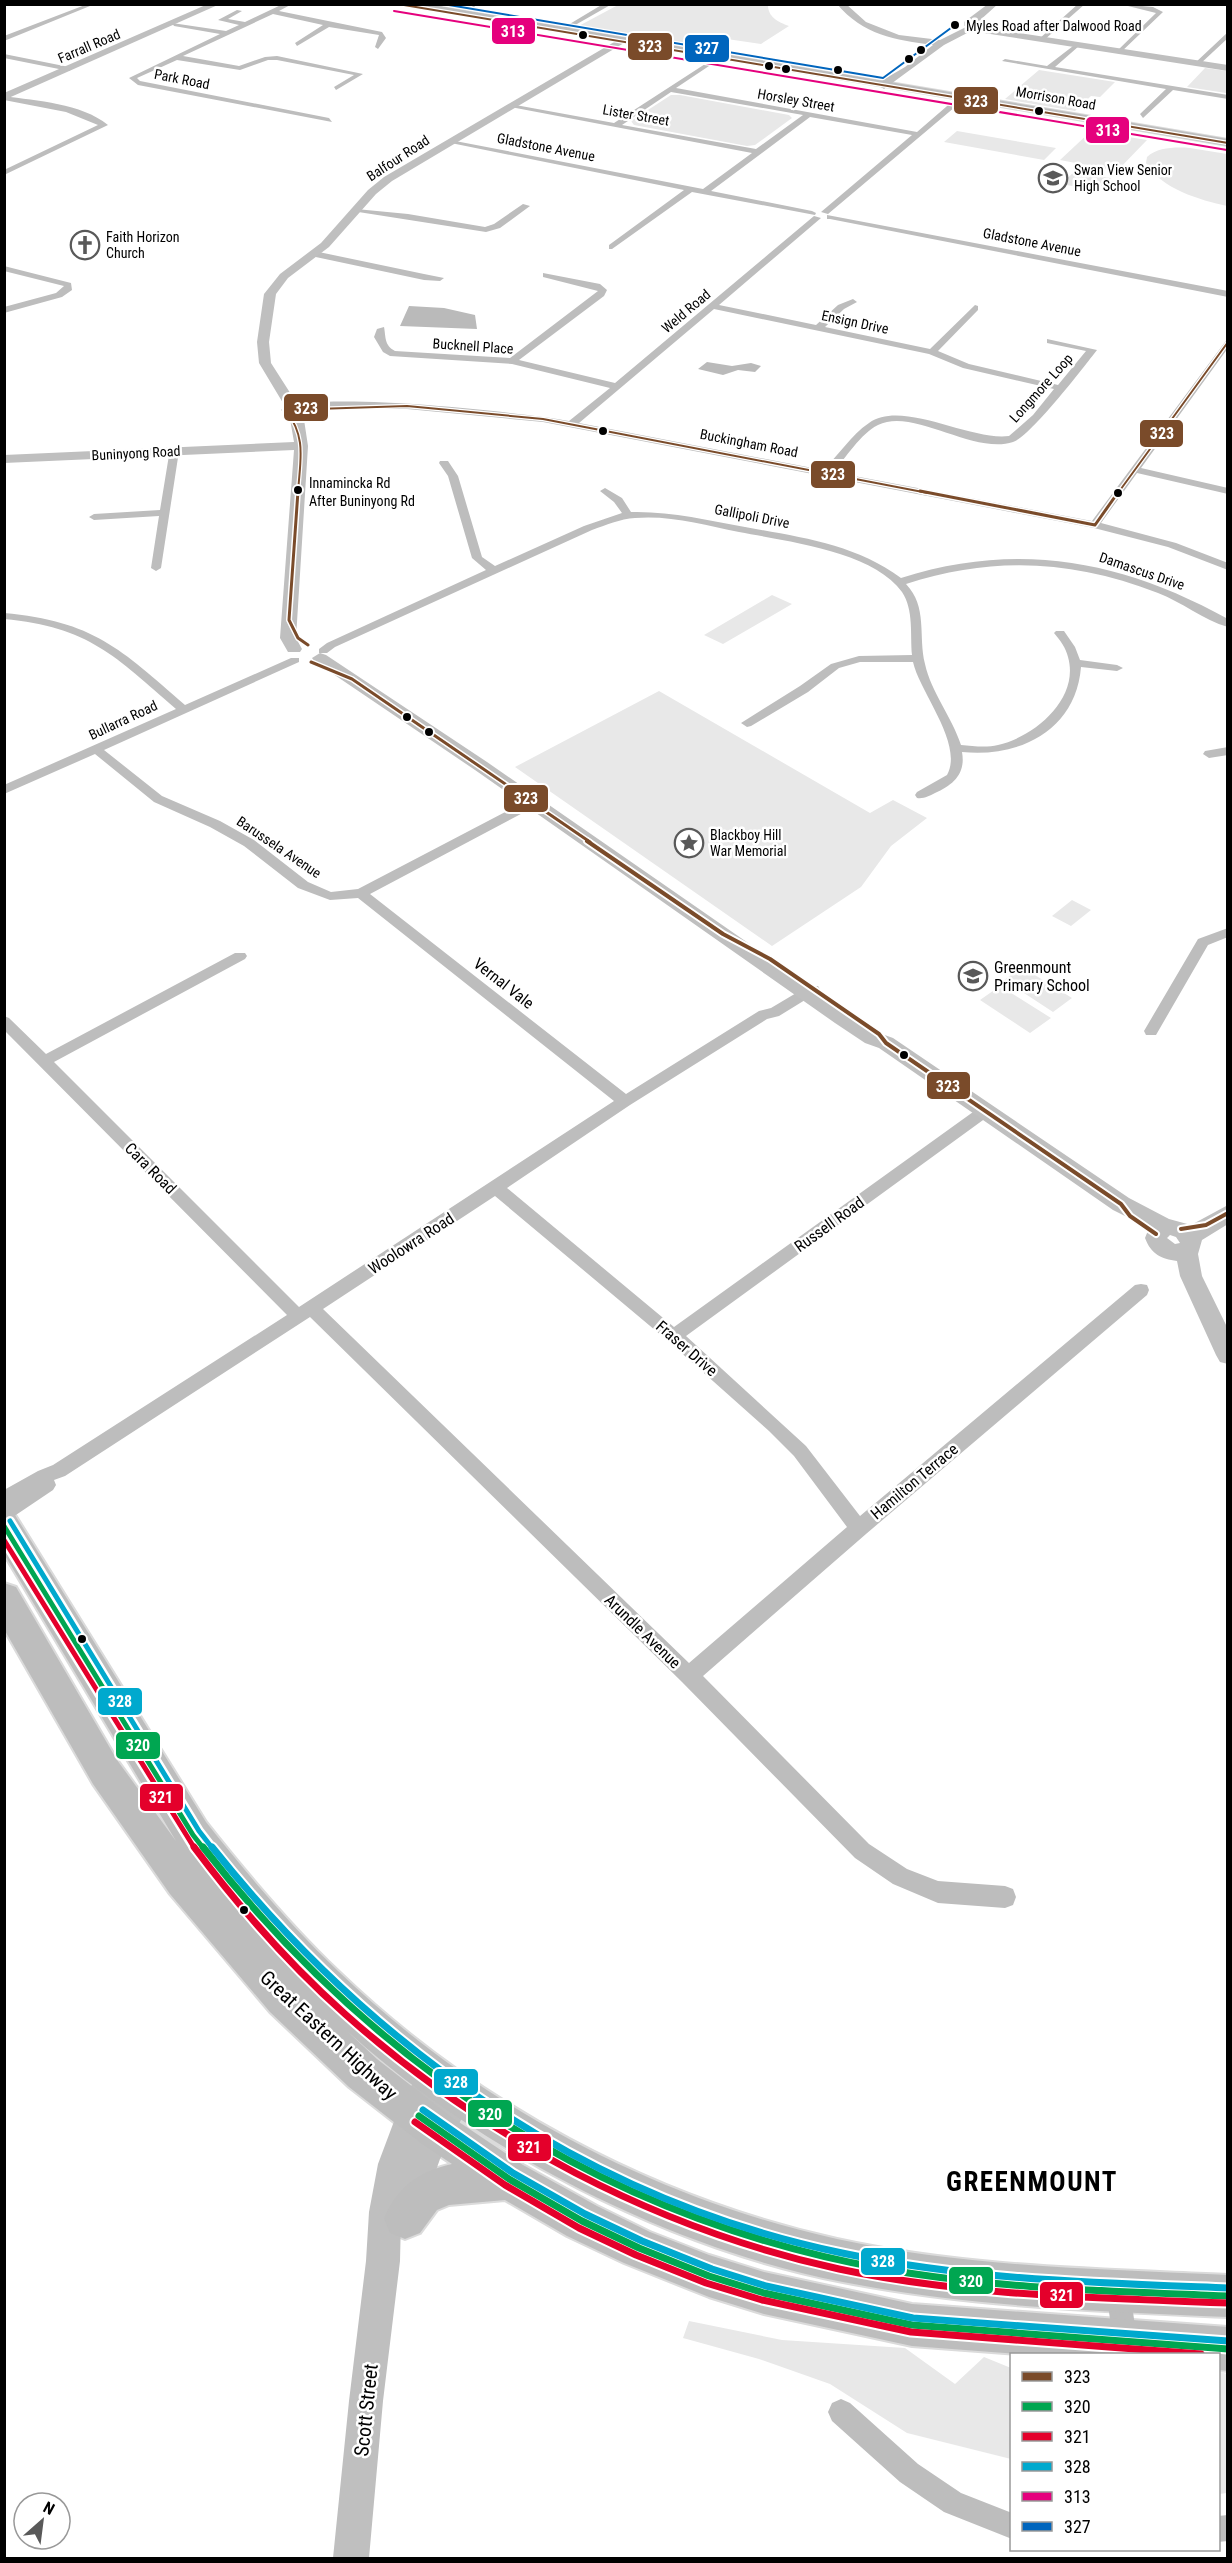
<svg xmlns="http://www.w3.org/2000/svg" width="1232" height="2563" font-family="'Roboto Condensed',sans-serif">
	<style>
		.green { fill: #e8e8e8 }
		.water { fill: #bababa }
		.lines { fill: none; stroke-linecap: round; stroke-linejoin: round }
		.stream { stroke: #bababa; stroke-width: 2 }
		.primary-casing { stroke: #dbdbdb; stroke-width: 2 }
		.highway-casing { stroke: #dbdbdb; stroke-width: 4 }
		.street { fill: #bdbdbd; fill-rule: evenodd }
		.secondary { fill: #bfbfbf; fill-rule: evenodd }
		.primary { fill: #bdbdbd; fill-rule: evenodd }
		.highway { fill: #bdbdbd; fill-rule: evenodd }
		.bus-1-far2-casing { stroke: #fff; stroke-width: 4.5 }
		.bus-1-far1-casing { stroke: #fff; stroke-width: 6 }
		.bus-1-casing { stroke: #fff; stroke-width: 8 }
		.bus-2-far1-casing { stroke: #fff; stroke-width: 10 }
		.bus-2-casing { stroke: #fff; stroke-width: 11 }
		.bus-3-far1-casing { stroke: #fff; stroke-width: 10 }
		.bus-3-casing { stroke: #fff; stroke-width: 11 }
		.bus-4-far1-casing { stroke: #fff; stroke-width: 10 }
		.bus-4-casing { stroke: #fff; stroke-width: 11 }
		.bus-5-casing { stroke: #fff; stroke-width: 4.5 }
		.bus-6-casing { stroke: #fff; stroke-width: 4.5 }
		.bus-1-far2 { stroke: #7a4b2a; stroke-width: 2 }
		.bus-1-far1 { stroke: #7a4b2a; stroke-width: 3 }
		.bus-1 { stroke: #7a4b2a; stroke-width: 4 }
		.bus-2-far1 { stroke: #00a651; stroke-width: 5 }
		.bus-2 { stroke: #00a651; stroke-width: 7 }
		.bus-3-far1 { stroke: #e4002b; stroke-width: 5 }
		.bus-3 { stroke: #e4002b; stroke-width: 7 }
		.bus-4-far1 { stroke: #00a9ce; stroke-width: 5 }
		.bus-4 { stroke: #00a9ce; stroke-width: 7 }
		.bus-5 { stroke: #e5007d; stroke-width: 2 }
		.bus-6 { stroke: #0065bd; stroke-width: 2 }
		.bus-dot { fill: #000; stroke: #fff; stroke-width: 2 }
		.labels { text-anchor: middle; stroke-width: 5; stroke-linejoin: round; paint-order: stroke }
		.bus-label { font-size: 14px; fill: #000; stroke: #fff; text-anchor: start }
		.far-street-label { font-size: 14px; fill: #000; stroke: #fff }
		.far-poi-label { font-size: 14px; fill: #000; stroke: #fff; text-anchor: start }
		.poi-label { font-size: 16px; fill: #000; stroke: #fff; text-anchor: start }
		.street-label { font-size: 16px; fill: #000; stroke: #fff }
		.near-street-label { font-size: 20px; fill: #000; stroke: #fff }
		.near-district-label { font-size: 27px; font-weight: bold; letter-spacing: 1.5px; fill: #000; stroke: #fff }
		.line-badge { stroke: #fff; stroke-width: 2 }
		.badge-label { font-size: 16px; text-anchor: middle; font-weight: bold; fill: #fff }
	</style>
	<rect width="100%" height="100%" fill="#fff"/>
	<path class="green" d="M618 5H768C768 17 778 22 789 26L761 44 727 39 709 50 575 28Z
		M1205 68 1227 71 1226 93 1187 87Z
		M1039 70 1115 82 1100 97 1091 96 1075 111 1005 99Z
		M671 95H680L789 115 792 118 755 145 747 146 634 125 631 121Z
		M957 131 1056 148 1044 160 944 142Z
		M1091 131 1147 140 1117 171 1060 160Z
		M1190 148 1227 154V206C1200 200 1161 189 1146 163L1147 157C1158 147 1176 147 1190 148Z
		M1074 172 1111 178 1100 191 1061 184Z
		M772 595 792 604 723 644 704 635Z
		M659 691 870 813 893 800 927 818 891 846 861 887 772 946 515 767Z
		M1072 900 1091 910 1071 926 1052 916Z
		M1022 967 1072 998 1053 1012 1004 980Z
		M1000 986 1051 1018 1030 1033 980 1000Z
		M689 2321 782 2340 905 2348 955 2384 984 2357 1011 2368V2459L907 2433 830 2384 759 2359 683 2338Z
		M1219 2372 1228 2374 1227 2493 1219 2494Z"/>
	<path class="water" d="M409 306 444 308 475 315 477 329 400 326Z
		M707 362 732 366 751 363 761 366 755 372 738 370 723 375 698 369Z"/>
	<g class="lines">
		<path class="stream" d="M472 9 475 4"/>
		<g class="primary-casing">
			<path id="primary" d="M401 4H427L1228 139V146Z"/>
		</g>
		<g class="highway-casing">
			<path id="highway" d="M4 1511 15 1515 206 1822C247 1874 290 1925 338 1971 475 2103 652 2198 837 2239 965 2267 1098 2269 1228 2275V2317C1099 2311 970 2307 843 2282 670 2249 476 2149 346 2030L377 2059 450 2116 523 2165 597 2206 650 2232 709 2255 764 2272 912 2304 1228 2327V2371L1218 2370V2354H1018L912 2346 764 2314 709 2297 624 2263 567 2236 505 2200 449 2205 437 2210 420 2233 405 2239 390 2233 384 2218C398 2186 418 2172 452 2164L422 2144 349 2087 270 2012 170 1894 93 1784 4 1629V1583L16 1587 117 1760 176 1841 4 1554Z"/>
		</g>
		<path class="street" d="M283 4H292L279 11 382 32 386 38 378 49 375 47 379 35 329 27 297 46 295 43 323 25 273 14 183 56 239 66 265 57 277 56 363 74 336 90 334 87 354 75 277 60H268L240 70 177 60 137 78 140 81 329 118 332 122 138 85 129 78 220 34 174 26 172 23 226 31 239 25 218 20 237 10 242 11 228 19 245 22Z
			M603 4H612L563 32 558 31Z
			M1078 4H1085L1043 41H1039V39Z
			M1120 4 1153 7 1163 12 1119 54 1117 51 1156 13Z
			M85 5 90 6 4 41V36Z
			M1228 32V38L1199 65H1195V63Z
			M1077 43 1079 46 1055 67 1228 95V99L1173 90 1143 118 1140 114 1166 89 1002 61 1005 59 1047 66Z
			M4 54 69 67 72 69 69 71 4 58Z
			M719 55 721 58 676 88 917 132 961 94 968 96 828 214 821 212 912 135 810 117 711 191 812 211 816 213 815 215 692 192 612 249H609V245L684 190 446 142 450 140 703 189 752 153 506 106 510 104 614 123ZM671 92 803 115 756 149 622 125Z
			M4 96C37 101 81 103 108 125L4 175V170L98 125 66 112 4 100Z
			M523 204 530 206 500 228 486 232 352 211 356 209 408 214 485 227 494 224Z
			M827 215 1228 291V297L830 219H827Z
			M814 216 821 218 719 305 816 325 838 305 853 299 857 302 844 309 825 327 930 349 975 305 978 306V310L938 351 969 364 1058 385 1086 351 1047 343V339L1097 350C1083 368 1031 436 1013 442 973 455 913 407 878 425 860 434 846 458 833 472L1092 521 1228 338V348L1141 468 1228 488V494L1137 473 1101 523 1176 543 1228 563V570L1168 547 1094 528 543 422 407 409H318L286 413 281 410C310 389 527 413 569 421L610 388 512 364 390 356 383 352 374 337 377 329 384 327C386 337 384 345 395 351L510 358 598 291 543 277V273L600 284 607 290 604 296 519 360 615 383ZM714 309 929 354 963 368 1054 389 1033 415 1009 436C969 441 902 399 869 423 851 435 839 455 823 470L579 423Z
			M314 251 424 274 444 278 440 281 424 280 311 256 310 254Z
			M4 266 71 283 72 290 62 297 4 313V307L56 293 64 286 4 271Z
			M170 449 179 451 161 568 156 571 151 568 159 516 94 520 89 517 94 514 160 510Z
			M440 461H448L458 476 482 557 495 566 584 526 622 513 614 502 600 491 605 488 622 498 631 512C670 511 707 520 745 527 800 537 855 544 901 578 1018 541 1121 560 1228 619V627C1203 620 1182 602 1158 593 1071 560 995 556 906 584 928 607 918 636 925 664 931 692 952 717 961 745 973 746 986 748 998 745 1034 737 1080 699 1068 657 1066 648 1060 640 1054 633L1056 631H1064L1075 647 1080 660 1117 665 1123 668 1117 671 1081 667C1076 730 1020 758 962 752 966 774 953 785 935 793 929 796 924 799 917 798L915 795 917 792 947 775C964 744 920 693 913 662H860L839 668 808 692 751 726 747 727 741 723 800 686 831 664 859 656 912 655C910 635 914 610 902 592 873 551 785 541 739 532 705 525 670 515 635 518 620 519 606 525 592 530L335 647 327 653H319V649L327 643 486 570 472 558 448 476 439 463Z
			M4 613C93 621 121 649 185 705L291 658H299V662L104 750 162 796 220 821 254 840 308 882 331 892 358 889 528 800H536L538 803 536 806 370 894 626 1094 759 1011 771 1008 808 986H818L820 989 818 992 779 1016 767 1019 630 1105 507 1188 674 1327 980 1107H990L993 1111 990 1115 686 1336 806 1446 860 1516 1135 1285 1141 1284 1147 1285 1149 1290 1147 1295 866 1534 703 1676 869 1844 907 1869 938 1881 1005 1886 1013 1889 1016 1897 1013 1905 1005 1908 938 1903 893 1884 855 1858 682 1682 310 1317 65 1476 54 1480 56 1485 53 1490 4 1523V1490L38 1471 53 1465 287 1315 4 1030V1016L9 1018 46 1054 235 953H245L247 956 245 959 54 1062 299 1307 614 1101 358 898 330 900 298 888 244 846 210 827 154 802 95 754 4 794V785L176 709C115 656 89 627 4 619ZM495 1196 668 1341 769 1431 794 1456 847 1527 689 1663 323 1309Z
			M1228 747V755L1209 758 1203 754 1205 751Z
			M1228 928V937L1208 945 1156 1035H1146L1144 1031 1198 939Z
			M1118 2279 1127 2282 1130 2291 1139 2354H1115L1106 2291 1109 2282Z
			M841 2399 850 2403 918 2464 961 2493 1012 2513V2539L944 2512 900 2482 832 2421 828 2412 832 2403Z
			M1228 2515V2541L1218 2542V2516Z"/>
		<path class="secondary" d="M208 4H220L4 100V93Z
			M837 4H846L866 22 899 35 940 40 966 27 973 26 1228 65V71L971 31 944 45 884 89 879 86 881 81 905 67 933 45C895 40 863 35 837 4Z
			M988 4H998L978 22 964 26V22Z
			M621 38 626 41 624 43 392 181 376 194 329 247 288 278 276 294 269 342 271 363 303 413 308 446 296 638 302 649 300 652H288L280 638 294 450 4 463V455L294 442 289 413 259 363 257 342 264 294 280 274 321 243 368 190 384 177Z
			M320 653 326 655 487 762 849 1013 879 1033 893 1038 1129 1198 1169 1219 1191 1225 1228 1205V1224L1202 1240 1198 1254 1202 1276 1228 1329V1364L1220 1362 1216 1355 1180 1276 1177 1261C1161 1259 1151 1254 1145 1238L1149 1228 1113 1210 879 1048 865 1043 835 1023 475 770 314 661 312 658ZM1170 1235 1176 1237 1180 1243 1175 1244 1167 1238Z
			M436 2060 447 2065 452 2076 449 2083 459 2078 470 2083 475 2094 440 2159 420 2216 409 2221 401 2218 400 2261 383 2401 369 2558H333L349 2401 366 2261 369 2212 378 2164 402 2100 425 2065Z"/>
		<use href="#primary" class="primary"/>
		<use href="#highway" class="highway"/>
		<g class="bus-1-far2-casing">
			<path id="bus-1-far2" d="M398 4 1228 143
				M298 493C300 459 307 439 286 410L407 406 543 419 928 493
				M1118 493 1228 342"/>
		</g>
		<g class="bus-1-far1-casing">
			<path id="bus-1-far1" d="M298 491 289 620 298 638 308 645
				M920 491 1095 525
				M1095 525 1119 491
				M311 662 352 679 590 842"/>
		</g>
		<g class="bus-1-casing">
			<path id="bus-1" d="M587 841 723 934 770 959 879 1034 886 1043 1121 1204 1130 1216 1156 1234
				M1181 1229 1206 1225 1228 1213"/>
		</g>
		<g class="bus-2-far1-casing">
			<path id="bus-2-far1" d="M4 1526 193 1835 204 1849"/>
		</g>
		<g class="bus-2-casing">
			<path id="bus-2" d="M203 1847C376 2069 605 2219 884 2269 997 2289 1113 2291 1228 2296
				M419 2116 509 2179 582 2221 639 2248 709 2276 764 2293 912 2325 1228 2349"/>
		</g>
		<g class="bus-3-far1-casing">
			<path id="bus-3-far1" d="M4 1540 195 1849"/>
		</g>
		<g class="bus-3-casing">
			<path id="bus-3" d="M194 1847C239 1907 289 1964 345 2014 484 2138 656 2229 839 2269 966 2296 1099 2298 1228 2303
				M415 2122 505 2185 579 2228 636 2255 706 2283 762 2300 911 2332 1201 2354"/>
		</g>
		<g class="bus-4-far1-casing">
			<path id="bus-4-far1" d="M10 1521 199 1831 213 1849"/>
		</g>
		<g class="bus-4-casing">
			<path id="bus-4" d="M212 1847C373 2049 586 2200 842 2253 969 2280 1099 2283 1228 2288
				M423 2110 513 2173 585 2214 642 2241 712 2269 766 2286 913 2318 1228 2341"/>
		</g>
		<g class="bus-5-casing">
			<path id="bus-5" d="M394 11 1227 150"/>
		</g>
		<g class="bus-6-casing">
			<path id="bus-6" d="M443 4 883 78 955 25"/>
		</g>
		<use href="#bus-1-far2" class="bus-1-far2"/>
		<use href="#bus-1-far1" class="bus-1-far1"/>
		<use href="#bus-1" class="bus-1"/>
		<use href="#bus-2-far1" class="bus-2-far1"/>
		<use href="#bus-2" class="bus-2"/>
		<use href="#bus-3-far1" class="bus-3-far1"/>
		<use href="#bus-3" class="bus-3"/>
		<use href="#bus-4-far1" class="bus-4-far1"/>
		<use href="#bus-4" class="bus-4"/>
		<use href="#bus-5" class="bus-5"/>
		<use href="#bus-6" class="bus-6"/>
	</g>
	<defs>
		<g id="school-ring" transform="scale(1.5)"><circle r="9.5" fill="#fff" stroke="#595959" stroke-width="1.5"/><path d="M0-5L7-2L0 1L-7-2ZM-4 1L0 2.5L4 1V4Q0 6-4 4Z" fill="#595959"/></g>
		<g id="church-ring" transform="scale(1.5)"><circle r="9.5" fill="#fff" stroke="#595959" stroke-width="1.5"/><path d="M-1.2-6h2.4v3.5h3.3v2.4h-3.3V6h-2.4V-.1h-3.3v-2.4h3.3Z" fill="#595959"/></g>
		<g id="sight-ring" transform="scale(1.5)"><circle r="9.5" fill="#fff" stroke="#595959" stroke-width="1.5"/><path d="M0-6L1.8-2.2L6-1.7L2.9 1.2L3.7 5.4L0 3.3L-3.7 5.4L-2.9 1.2L-6-1.7L-1.8-2.2Z" fill="#595959"/></g>
	</defs>
	<g fill-rule="evenodd">
		<use href="#school-ring" x="1053" y="178"/>
		<use href="#church-ring" x="85" y="245"/>
		<use href="#sight-ring" x="689" y="843"/>
		<use href="#school-ring" x="973" y="976"/>
	</g>
	<g class="bus-dot">
		<circle cx="955" cy="25" r="5"/>
		<circle cx="583" cy="35" r="5"/>
		<circle cx="921" cy="50" r="5"/>
		<circle cx="909" cy="59" r="5"/>
		<circle cx="769" cy="66" r="5"/>
		<circle cx="786" cy="69" r="5"/>
		<circle cx="838" cy="70" r="5"/>
		<circle cx="1039" cy="111" r="5"/>
		<circle cx="603" cy="431" r="5"/>
		<circle cx="298" cy="490" r="5"/>
		<circle cx="1118" cy="493" r="5"/>
		<circle cx="407" cy="717" r="5"/>
		<circle cx="429" cy="732" r="5"/>
		<circle cx="904" cy="1055" r="5"/>
		<circle cx="82" cy="1639" r="5"/>
		<circle cx="244" cy="1910" r="5"/>
	</g>
	<g class="labels">
		<g class="bus-label">
			<text x="966" y="31">Myles Road after Dalwood Road</text>
			<text x="309" y="488">Innamincka Rd<tspan x="309" dy="18">After Buninyong Rd</tspan></text>
		</g>
		<g class="far-street-label">
			<text transform="translate(89 46) rotate(-23)" y="5">Farrall Road</text>
			<text transform="translate(182 79) rotate(11)" y="5">Park Road</text>
			<text transform="translate(1056 98) rotate(10)" y="5">Morrison Road</text>
			<text transform="translate(796 100) rotate(10)" y="5">Horsley Street</text>
			<text transform="translate(636 115) rotate(10)" y="5">Lister Street</text>
			<text transform="translate(546 147) rotate(11)" y="5">Gladstone Avenue</text>
			<text transform="translate(398 158) rotate(-33)" y="5">Balfour Road</text>
			<text transform="translate(1032 242) rotate(11)" y="5">Gladstone Avenue</text>
			<text transform="translate(686 311) rotate(-40)" y="5">Weld Road</text>
			<text transform="translate(855 322) rotate(12)" y="5">Ensign Drive</text>
			<text transform="translate(473 346) rotate(4)" y="5">Bucknell Place</text>
			<text transform="translate(1041 388) rotate(-48)" y="5">Longmore Loop</text>
			<text transform="translate(749 443) rotate(11)" y="5">Buckingham Road</text>
			<text transform="translate(136 453) rotate(-3)" y="5">Buninyong Road</text>
			<text transform="translate(752 516) rotate(11)" y="5">Gallipoli Drive</text>
			<text transform="translate(1142 571) rotate(19)" y="5">Damascus Drive</text>
			<text transform="translate(123 720) rotate(-25)" y="5">Bullarra Road</text>
			<text transform="translate(279 847) rotate(34)" y="5">Barussela Avenue</text>
		</g>
		<g class="far-poi-label">
			<text x="1074" y="175">Swan View Senior<tspan x="1074" dy="16">High School</tspan></text>
			<text x="106" y="242">Faith Horizon<tspan x="106" dy="16">Church</tspan></text>
			<text x="710" y="840">Blackboy Hill<tspan x="710" dy="16">War Memorial</tspan></text>
		</g>
		<g class="poi-label">
			<text x="994" y="973">Greenmount<tspan x="994" dy="18">Primary School</tspan></text>
		</g>
		<g class="street-label">
			<text transform="translate(504 983) rotate(38)" y="6">Vernal Vale</text>
			<text transform="translate(151 1168) rotate(45)" y="6">Cara Road</text>
			<text transform="translate(829 1224) rotate(-36)" y="6">Russell Road</text>
			<text transform="translate(411 1243) rotate(-33)" y="6">Woolowra Road</text>
			<text transform="translate(687 1348) rotate(41)" y="6">Fraser Drive</text>
			<text transform="translate(914 1481) rotate(-40)" y="6">Hamilton Terrace</text>
			<text transform="translate(643 1631) rotate(44)" y="6">Arundle Avenue</text>
		</g>
		<g class="near-street-label">
			<text transform="translate(329 2035) rotate(43)" y="7">Great Eastern Highway</text>
			<text transform="translate(366 2410) rotate(-84)" y="7">Scott Street</text>
		</g>
		<g class="near-district-label">
			<text x="1032" y="2191">GREENMOUNT</text>
		</g>
	</g>
	<g class="line-badge">
		<rect x="491" y="17" width="45" height="28" rx="6" fill="#e5007d"/>
		<rect x="627" y="32" width="46" height="29" rx="6" fill="#7a4b2a"/>
		<rect x="684" y="34" width="46" height="29" rx="6" fill="#0065bd"/>
		<rect x="953" y="86" width="46" height="29" rx="6" fill="#7a4b2a"/>
		<rect x="1085" y="116" width="45" height="28" rx="6" fill="#e5007d"/>
		<rect x="283" y="393" width="46" height="29" rx="6" fill="#7a4b2a"/>
		<rect x="1139" y="419" width="45" height="29" rx="6" fill="#7a4b2a"/>
		<rect x="810" y="460" width="46" height="29" rx="6" fill="#7a4b2a"/>
		<rect x="503" y="784" width="46" height="29" rx="6" fill="#7a4b2a"/>
		<rect x="926" y="1071" width="45" height="29" rx="6" fill="#7a4b2a"/>
		<rect x="97" y="1687" width="46" height="29" rx="6" fill="#00a9ce"/>
		<rect x="115" y="1731" width="46" height="29" rx="6" fill="#00a651"/>
		<rect x="139" y="1783" width="45" height="29" rx="6" fill="#e4002b"/>
		<rect x="433" y="2068" width="46" height="28" rx="6" fill="#00a9ce"/>
		<rect x="467" y="2099" width="46" height="29" rx="6" fill="#00a651"/>
		<rect x="507" y="2133" width="45" height="29" rx="6" fill="#e4002b"/>
		<rect x="860" y="2247" width="46" height="29" rx="6" fill="#00a9ce"/>
		<rect x="948" y="2266" width="46" height="29" rx="6" fill="#00a651"/>
		<rect x="1039" y="2281" width="45" height="28" rx="6" fill="#e4002b"/>
	</g>
	<g class="badge-label">
		<text x="513" y="37">313</text>
		<text x="650" y="52">323</text>
		<text x="707" y="54">327</text>
		<text x="976" y="107">323</text>
		<text x="1108" y="136">313</text>
		<text x="306" y="414">323</text>
		<text x="1162" y="439">323</text>
		<text x="833" y="480">323</text>
		<text x="526" y="804">323</text>
		<text x="948" y="1092">323</text>
		<text x="120" y="1707">328</text>
		<text x="138" y="1751">320</text>
		<text x="161" y="1803">321</text>
		<text x="456" y="2088">328</text>
		<text x="490" y="2120">320</text>
		<text x="529" y="2153">321</text>
		<text x="883" y="2267">328</text>
		<text x="971" y="2287">320</text>
		<text x="1062" y="2301">321</text>
	</g>
	<rect width="1232" height="2563" fill="none" stroke="#000000" stroke-width="12"/>
	<rect x="1010" y="2353" width="210" height="198" fill="#ffffff" stroke="#999999" stroke-width="1.5"/>
	<rect x="1022" y="2372" width="30" height="9" fill="#7a4b2a" stroke="#999999" stroke-width="1.5"/>
	<text x="1064" y="2383" font-size="18" fill="#000000">323</text>
	<rect x="1022" y="2402" width="30" height="9" fill="#00a651" stroke="#999999" stroke-width="1.5"/>
	<text x="1064" y="2413" font-size="18" fill="#000000">320</text>
	<rect x="1022" y="2432" width="30" height="9" fill="#e4002b" stroke="#999999" stroke-width="1.5"/>
	<text x="1064" y="2443" font-size="18" fill="#000000">321</text>
	<rect x="1022" y="2462" width="30" height="9" fill="#00a9ce" stroke="#999999" stroke-width="1.5"/>
	<text x="1064" y="2473" font-size="18" fill="#000000">328</text>
	<rect x="1022" y="2492" width="30" height="9" fill="#e5007d" stroke="#999999" stroke-width="1.5"/>
	<text x="1064" y="2503" font-size="18" fill="#000000">313</text>
	<rect x="1022" y="2522" width="30" height="9" fill="#0065bd" stroke="#999999" stroke-width="1.5"/>
	<text x="1064" y="2533" font-size="18" fill="#000000">327</text>
	<g transform="translate(42 2521) rotate(28)"><circle r="28" fill="#ffffff" stroke="#999999" stroke-width="1.5"/>
	<path d="M0-4.5L10 22L0 15L-10 22Z" fill="#595959"/>
	<text y="-9" font-size="16" font-weight="bold" text-anchor="middle" fill="#000000">N</text>
	</g>
</svg>
